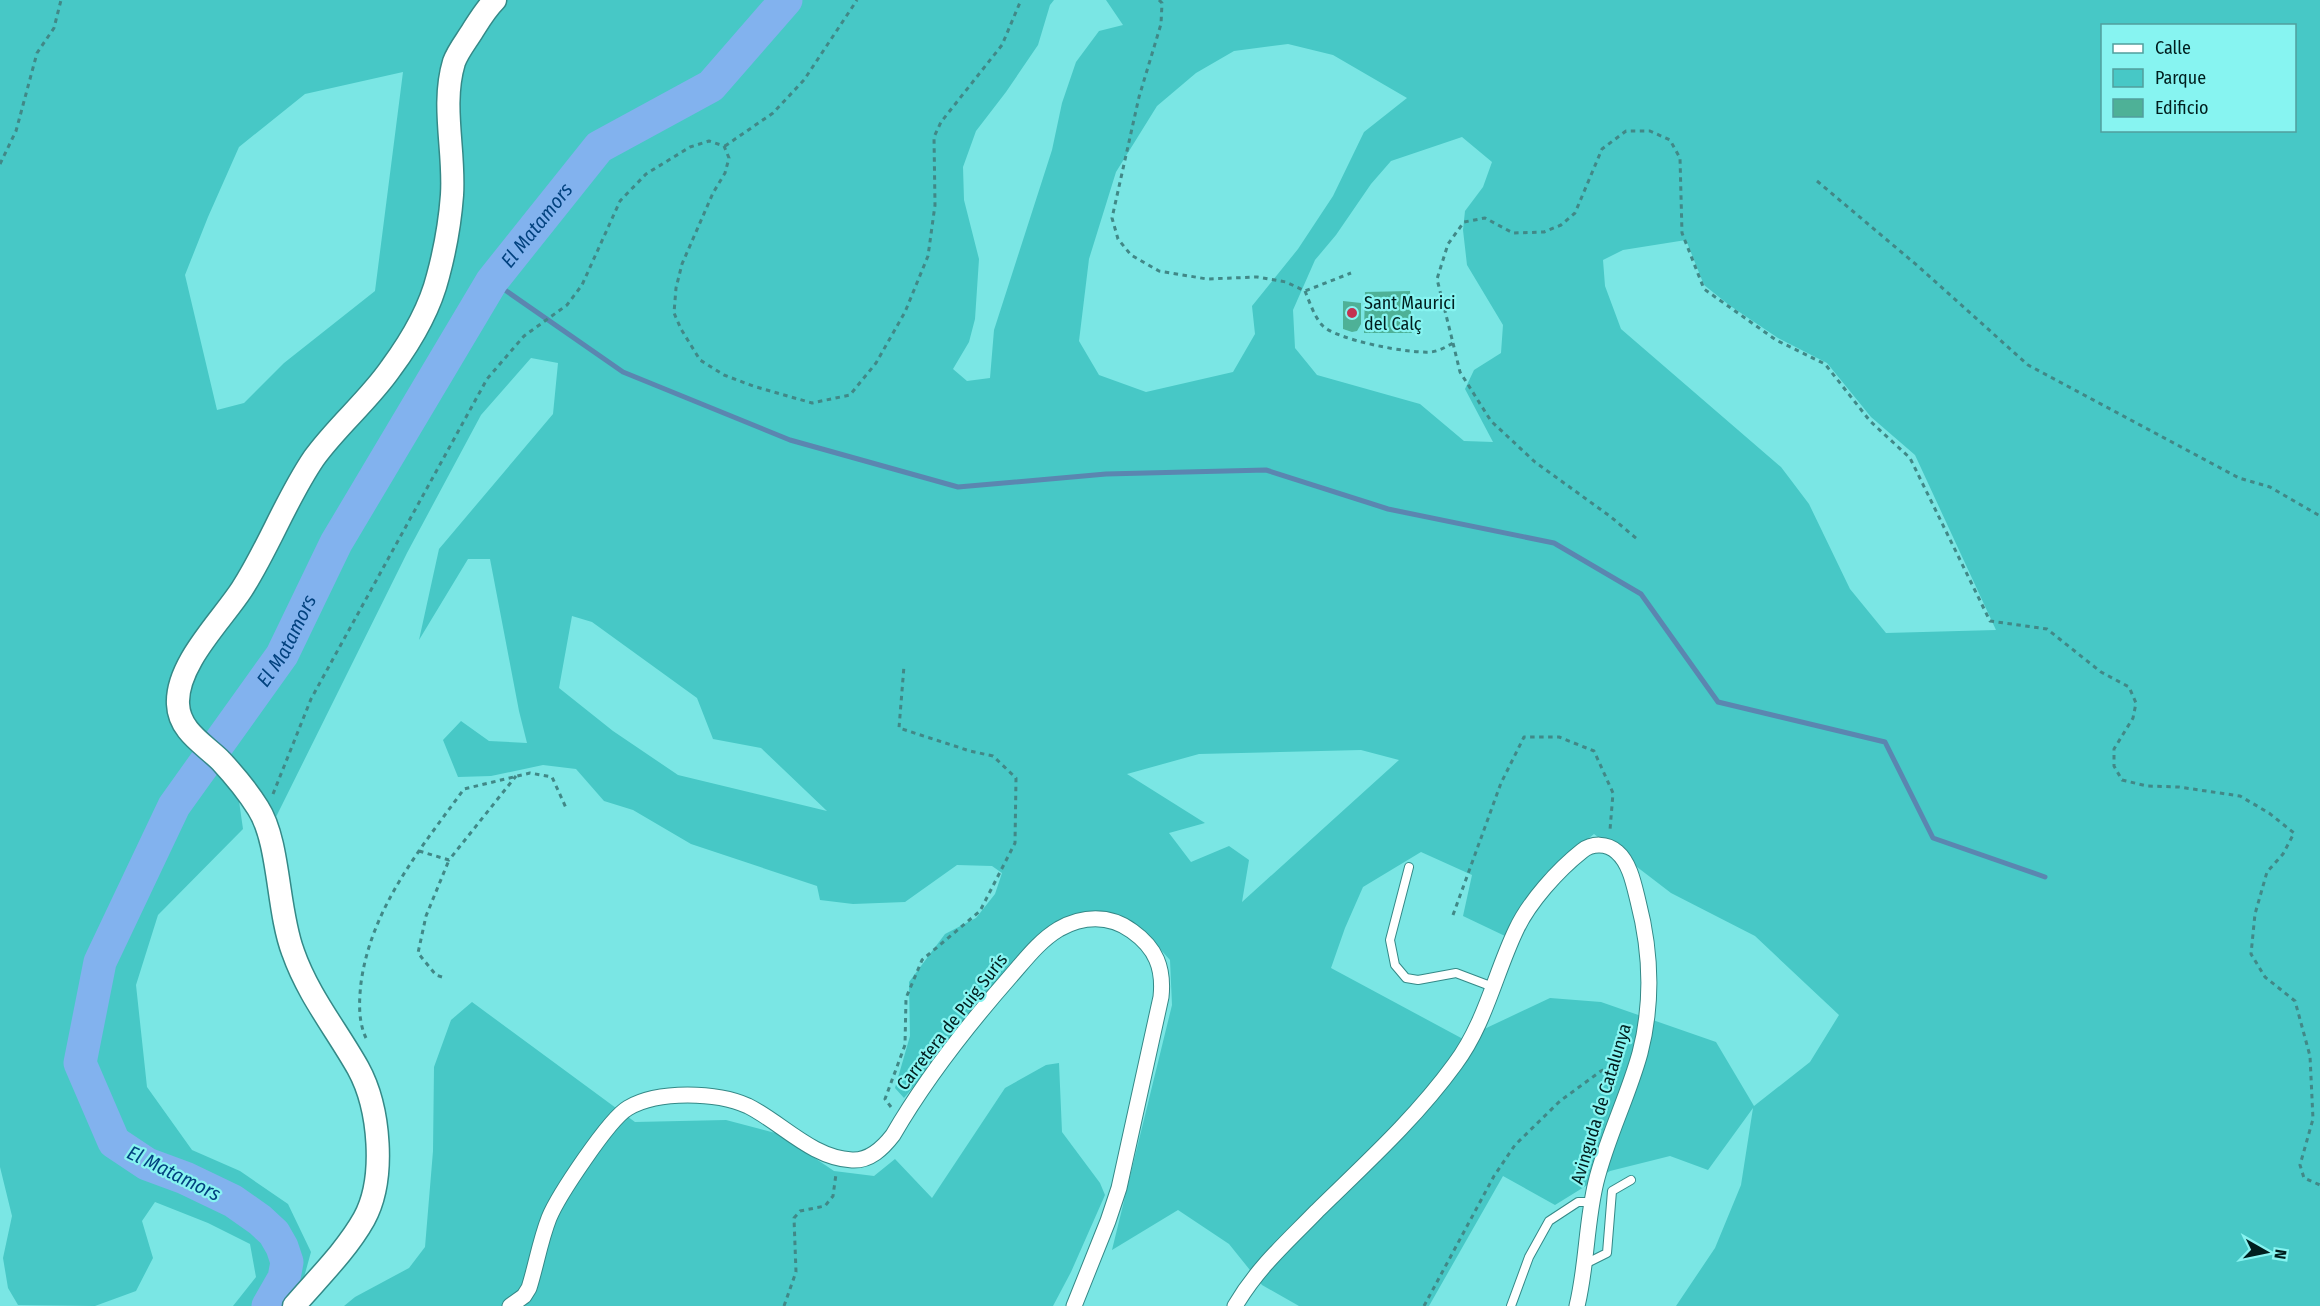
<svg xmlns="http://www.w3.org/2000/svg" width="2320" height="1306" font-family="'Fira Sans Condensed',sans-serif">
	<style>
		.green { fill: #47c8c6; fill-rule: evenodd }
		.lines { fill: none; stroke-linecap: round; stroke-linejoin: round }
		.stream { stroke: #5b86b0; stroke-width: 5 }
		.river { stroke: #82b2ee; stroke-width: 33 }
		.building { fill: #4eb197 }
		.lane-casing { stroke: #348987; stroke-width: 10 }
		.street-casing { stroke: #348987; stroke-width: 17 }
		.secondary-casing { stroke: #348987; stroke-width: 25 }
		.path { stroke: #418887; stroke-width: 3; stroke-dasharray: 4.5 4.5; stroke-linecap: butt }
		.lane { stroke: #fff; stroke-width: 8 }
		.street { stroke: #fff; stroke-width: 15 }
		.secondary { stroke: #fff; stroke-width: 22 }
		.poi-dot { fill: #c33351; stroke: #87f4f1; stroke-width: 2 }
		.labels { text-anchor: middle; stroke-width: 4.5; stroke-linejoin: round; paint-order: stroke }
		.poi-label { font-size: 18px; fill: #001e1e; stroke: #87f4f1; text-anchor: start }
		.street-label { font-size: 18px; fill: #001e1e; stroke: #87f4f1 }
		.water-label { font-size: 20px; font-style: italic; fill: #02427f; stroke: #87f4f1 }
	</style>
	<rect width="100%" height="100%" fill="#7ae6e4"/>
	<path class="green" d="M0 0H1054L1050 5 1038 45 1006 92 976 131 963 167 964 200 979 259 975 319 969 342 953 369 967 381 990 378 994 330 1052 150 1062 103 1076 62 1099 31 1123 25 1106 0H2320V1306H1676L1715 1248 1741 1185 1753 1108 1708 1170 1670 1156 1610 1171 1555 1205 1503 1176 1429 1306H1299L1262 1285 1229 1244 1178 1210 1112 1250 1172 1005 1170 960 1141 928 1096 912 1044 930 904 1098 895 1088 910 1036 909 982 945 934 976 918 995 894 1002 873 992 866 957 865 905 902 853 904 820 900 817 886 691 844 633 810 604 801 576 769 543 765 491 776 458 777 443 740 461 721 489 741 527 743 519 711 490 559H468L419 640 439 549 553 414 558 363 531 358 481 415 407 553 276 817 237 787 243 829 158 915 136 985 147 1087 192 1150 240 1171 288 1204 311 1252 303 1281 285 1306H233L256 1277 250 1244 208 1223 155 1202 142 1221 153 1258 136 1291 95 1306 18 1305 8 1288 3 1258 12 1216 0 1167ZM2102 26H2294V130H2102ZM1288 44 1333 55 1407 98 1364 132 1333 196 1298 249 1252 306 1255 334 1233 372 1146 392 1099 375 1079 341 1089 259 1116 172 1157 106 1196 73 1234 51ZM403 72 375 291 284 363 244 403 217 410 185 275 208 217 239 147 305 94ZM1462 137 1492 162 1483 187 1465 211 1463 230 1467 265 1503 325 1501 353 1474 370 1465 389 1493 442 1464 441 1420 404 1317 375 1295 348 1293 310 1315 260 1336 235 1371 184 1391 161ZM1686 240 1704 285 1729 305 1778 338 1827 363 1871 417 1915 455 1996 630 1886 633 1850 589 1809 504 1781 467 1621 329 1605 286 1603 260 1623 250ZM572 616 592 622 697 698 713 739 761 748 827 811 678 775 613 731 559 688ZM1361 750 1399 760 1242 902 1249 860 1229 846 1191 862 1169 833 1205 823 1127 774 1199 754ZM1594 834 1671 893 1755 936 1839 1015 1810 1062 1754 1106 1716 1042 1601 1002 1550 998 1463 1039 1331 968 1345 928 1363 887 1421 852 1472 875 1463 916 1505 936 1546 873Z
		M472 1002 635 1122 726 1120 779 1134 834 1171 874 1176 895 1159 932 1198 1005 1088 1046 1065 1059 1063 1062 1132 1100 1183 1105 1195 1071 1272 1053 1306H344L355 1297 409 1268 425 1247 433 1151 434 1067 451 1020Z"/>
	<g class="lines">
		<path class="stream" d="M492 281 623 372 790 440 958 487 1106 474 1266 470 1388 509 1554 543 1641 594 1718 702 1885 742 1933 838 2045 877"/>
		<path class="river" id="s1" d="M268 1306 284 1278 287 1262 282 1247 274 1233 260 1220 233 1201 185 1178 147 1164 114 1142 80 1063 100 962 174 806 282 655 336 543 492 281 599 147 711 86 786 0"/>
	</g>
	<path class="building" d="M1410 291 1412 333H1364L1365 292Z
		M1343 301 1361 303V324L1357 331 1352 332 1343 329Z"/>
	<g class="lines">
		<g class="lane-casing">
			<path id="lane" d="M1409 867 1390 940 1395 965 1406 978 1418 980 1456 973 1493 987
				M1585 1264 1607 1253 1612 1191 1631 1180
				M1511 1306 1529 1257 1549 1221 1578 1202H1591"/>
		</g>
		<g class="street-casing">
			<path id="street" d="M510 1306 524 1296 529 1288C536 1266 540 1241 549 1218 558 1196 609 1119 628 1108 658 1090 717 1092 748 1106 782 1123 812 1158 852 1160 870 1161 883 1148 893 1135 926 1078 967 1026 1010 977 1025 960 1039 941 1059 929 1082 916 1109 914 1132 931 1156 948 1164 968 1161 997L1119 1188 1108 1221 1074 1306
				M1235 1306C1258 1267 1286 1243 1317 1211 1365 1164 1415 1119 1455 1064 1485 1024 1495 974 1516 930 1529 902 1558 870 1582 851 1592 843 1607 843 1617 852 1630 863 1634 885 1638 901 1651 951 1653 1003 1640 1053 1628 1097 1607 1137 1596 1182 1586 1223 1587 1265 1577 1306"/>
		</g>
		<g class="secondary-casing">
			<path id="secondary" d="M294 1306C317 1279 346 1251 364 1219 386 1179 380 1108 358 1068 336 1029 308 995 293 952 277 910 280 842 258 808 248 792 234 775 221 761 204 744 179 731 178 704 176 664 222 620 242 589 269 547 286 499 314 458 337 426 369 400 391 368 411 341 430 308 438 276 445 250 450 222 452 195 455 151 441 105 454 62 458 51 467 40 473 30 480 19 486 9 495 0"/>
		</g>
		<path class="path" d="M1159 0 1162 3 1161 24 1139 97 1112 218 1118 239 1131 255 1159 271 1207 279 1257 277 1286 282 1305 291 1351 273
			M725 146 773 113 804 80 857 0
			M0 164 16 131 37 53 54 28 61 0
			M1817 181 1919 267 2028 365 2239 478 2270 487 2320 516
			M1305 291C1310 303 1314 316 1322 325 1335 340 1411 354 1431 352 1439 351 1446 347 1453 343L1437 279 1448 244 1464 222 1485 218 1513 233 1544 232 1561 225 1575 213 1602 149 1626 131H1650L1670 140 1680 158 1682 233 1704 289 1776 340 1825 364 1870 421 1910 458 1990 621 2047 629 2101 672 2129 687 2136 703 2133 718 2114 749V766L2122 780 2147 786 2179 787 2240 796 2269 813 2294 833 2283 854 2267 872 2255 914 2251 954 2265 977 2295 1001 2310 1056 2313 1119 2300 1165 2304 1178 2320 1185
			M1453 343 1460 372 1491 421 1535 462 1611 517 1637 539
			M273 794 311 699 487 379 524 336 567 305 582 285 620 201 646 174 690 147 709 141 724 146 729 158 725 173 713 193 682 264 676 288 674 313 681 329 700 360 724 375 753 386 812 403 850 395 876 363 905 312 928 256 935 205 934 137 941 122 1002 45 1021 0
			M419 851 449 860 516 776
			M1453 915 1501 783 1524 737H1559L1594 751 1613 793 1610 830
			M442 977 436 975 418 953 426 916 449 860
			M366 1038C358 1021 359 1001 361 983 371 908 421 848 464 789L530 773 552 777 567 810
			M891 1107 885 1099 905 1045 906 998 922 960 980 911 1015 843 1016 778 993 756 970 751 899 728 904 666
			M784 1306 796 1272 794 1218 800 1211 825 1206 833 1196 836 1174
			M1424 1306 1494 1176 1515 1145 1560 1101 1601 1071 1621 1060"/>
		<use href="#lane" class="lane"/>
		<use href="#street" class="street"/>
		<use href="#secondary" class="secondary"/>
	</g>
	<circle class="poi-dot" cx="1352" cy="313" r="6"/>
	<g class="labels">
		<g class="poi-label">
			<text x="1364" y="309">Sant Maurici<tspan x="1364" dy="21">del Calç</tspan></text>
		</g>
		<g class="street-label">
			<text transform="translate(952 1022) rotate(-52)" y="6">Carretera de Puig Surís</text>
			<text transform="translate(1601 1104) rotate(-73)" y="6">Avinguda de Catalunya</text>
		</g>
		<g class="water-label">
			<text dy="7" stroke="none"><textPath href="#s1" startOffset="1314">El Matamors</textPath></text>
			<text dy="7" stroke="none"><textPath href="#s1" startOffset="828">El Matamors</textPath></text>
			<text transform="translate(174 1173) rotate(26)" y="7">El Matamors</text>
		</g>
	</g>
	<rect x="2101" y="24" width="195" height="108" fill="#87f4f1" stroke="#519e9d" stroke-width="1.5"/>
	<rect x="2113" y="44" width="30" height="9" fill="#ffffff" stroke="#519e9d" stroke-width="1.5"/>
	<text x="2155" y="54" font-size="18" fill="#001e1e">Calle</text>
	<rect x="2113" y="69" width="30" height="18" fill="#47c8c6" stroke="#519e9d" stroke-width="1.5"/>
	<text x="2155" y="84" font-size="18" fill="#001e1e">Parque</text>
	<rect x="2113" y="99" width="30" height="18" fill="#4eb197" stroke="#519e9d" stroke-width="1.5"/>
	<text x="2155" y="114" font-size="18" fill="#001e1e">Edificio</text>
	<g transform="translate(2266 1252) rotate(99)" stroke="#87f4f1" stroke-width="4.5" paint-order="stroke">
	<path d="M0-4.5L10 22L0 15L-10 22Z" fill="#001e1e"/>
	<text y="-9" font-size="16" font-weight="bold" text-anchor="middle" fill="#001e1e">N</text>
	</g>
</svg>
